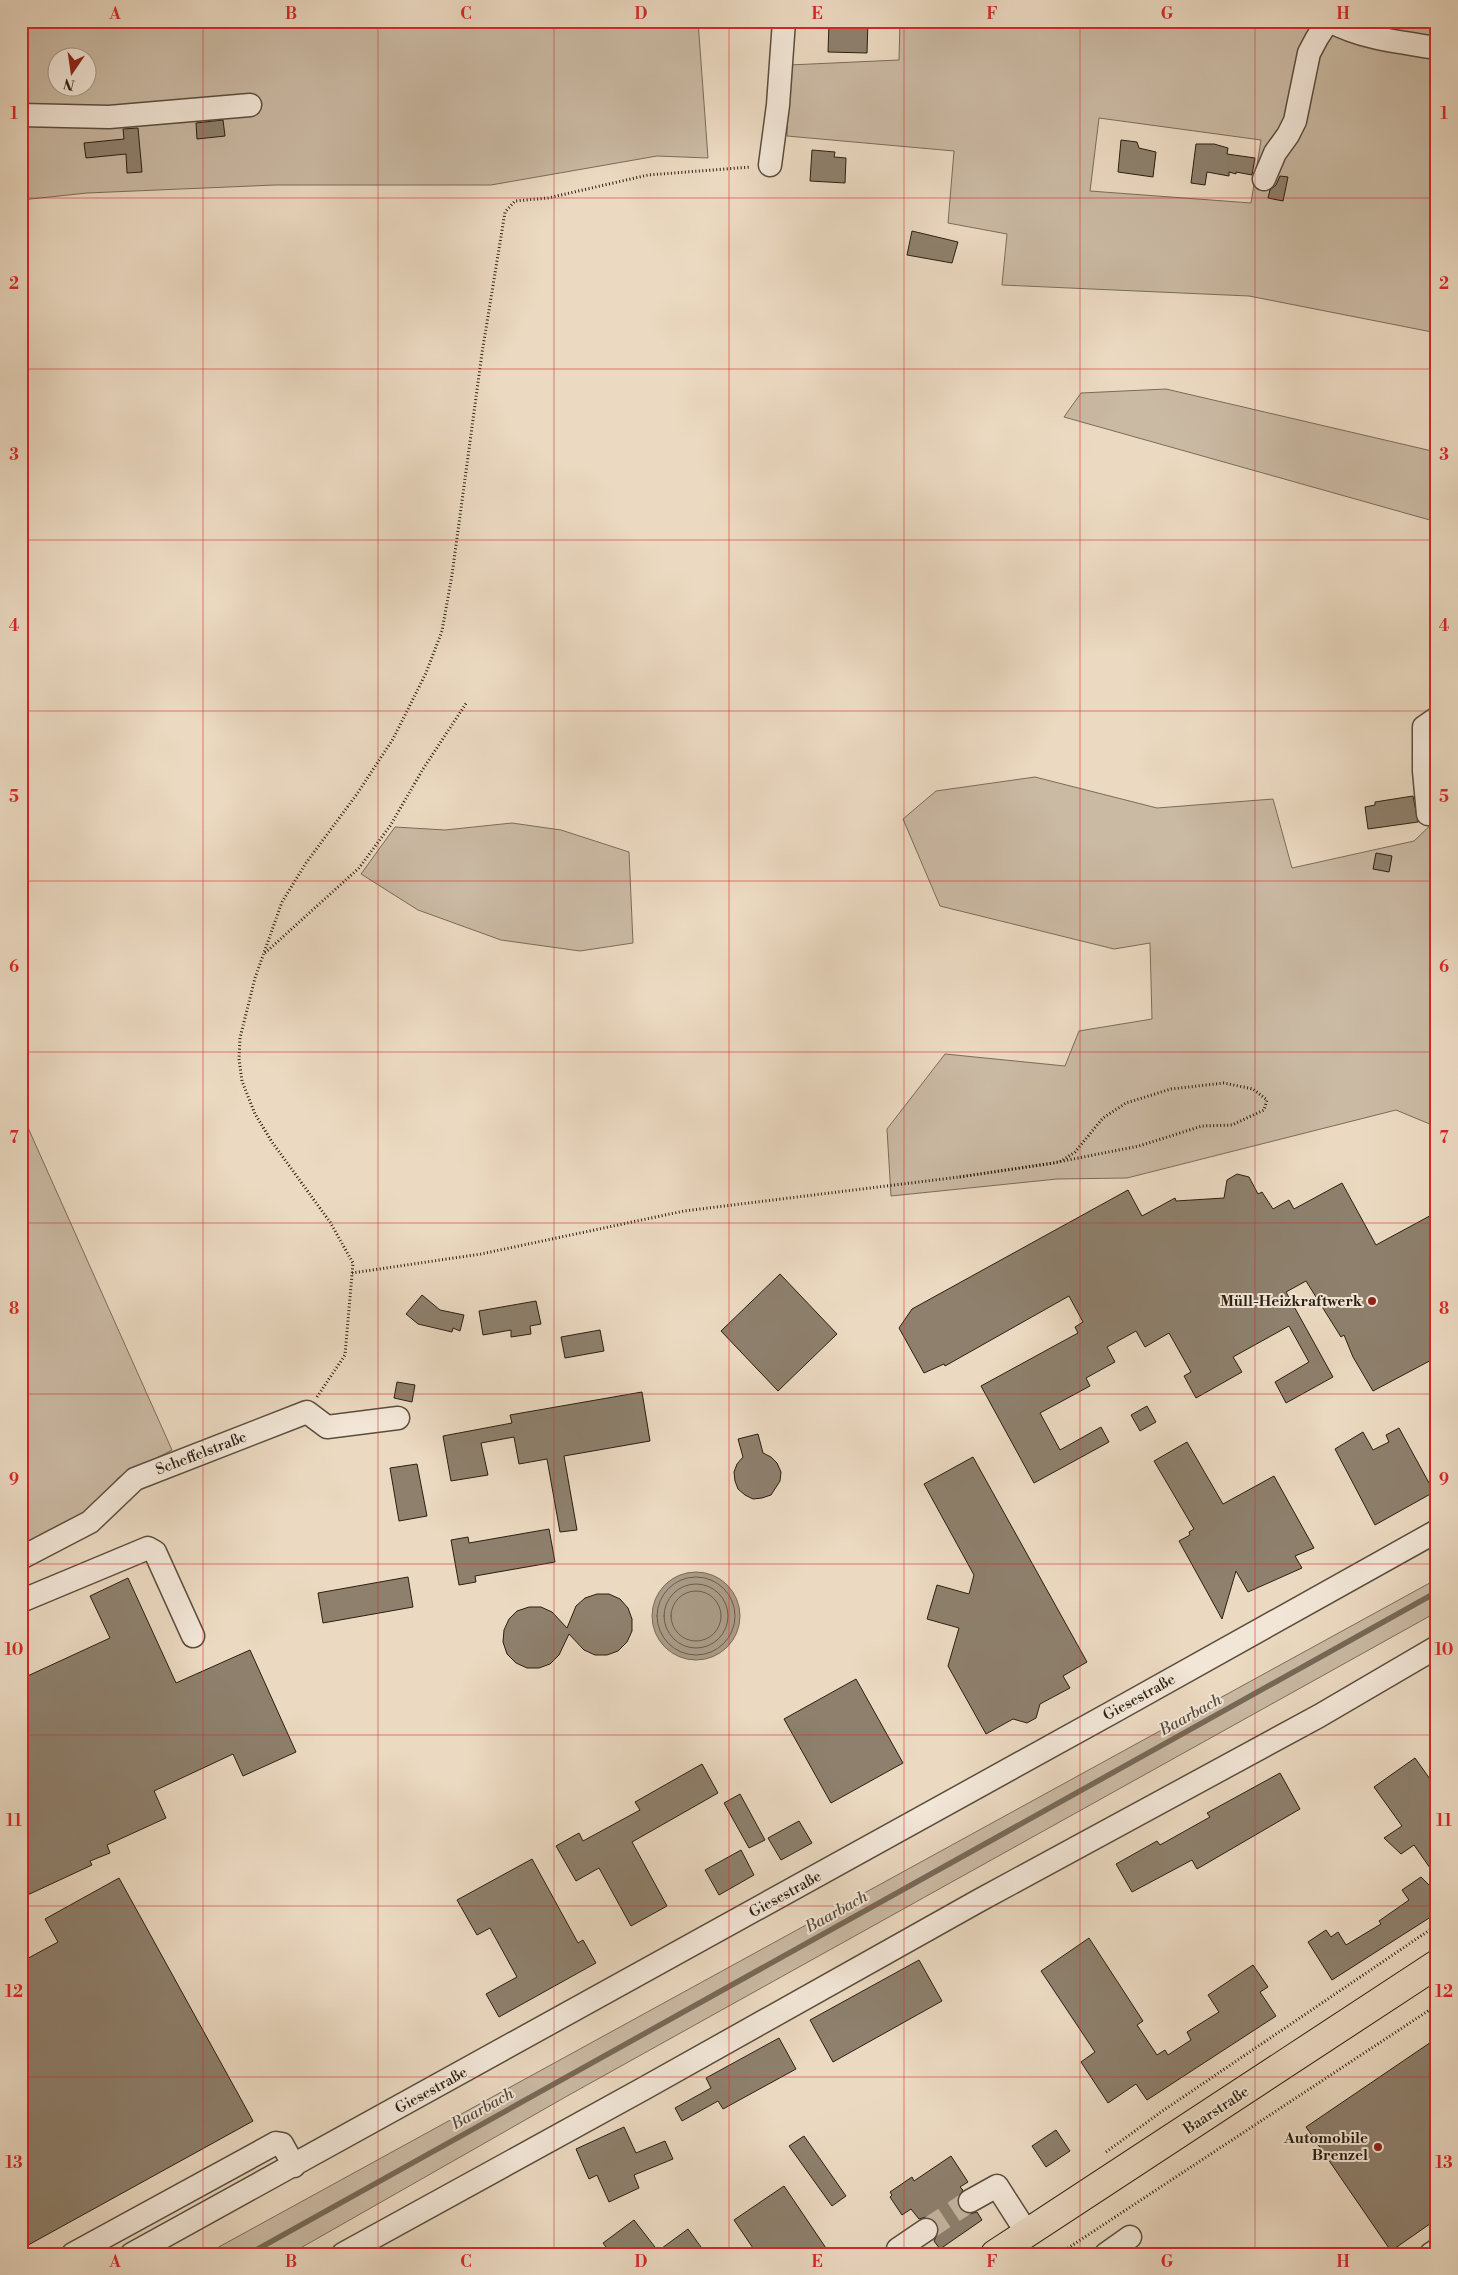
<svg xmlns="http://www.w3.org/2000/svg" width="1458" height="2275" font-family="'Libre Bodoni',serif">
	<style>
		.green { fill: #cab9a3; stroke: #7a6c5a; fill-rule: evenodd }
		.water { fill: #a99a85; stroke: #766957 }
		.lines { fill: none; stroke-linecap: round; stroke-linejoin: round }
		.shore { stroke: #6a5c4b; stroke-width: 1 }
		.stream { stroke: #766957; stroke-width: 5.5 }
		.building { fill: #8e806d; stroke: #2a1f11 }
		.minor-tunnel { stroke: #c4b49e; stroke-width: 22; stroke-dasharray: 22 11; stroke-linecap: butt }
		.minor-casing { stroke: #5a4e3d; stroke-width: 25 }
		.major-casing { stroke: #2a1f11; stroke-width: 30 }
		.path { stroke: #2a1f11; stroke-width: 3; stroke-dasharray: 1 2.5; stroke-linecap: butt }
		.minor { stroke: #f2e6d7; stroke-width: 22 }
		.major { stroke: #ebd9c1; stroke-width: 28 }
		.grid { fill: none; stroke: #d62828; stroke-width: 1; stroke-opacity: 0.55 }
		.poi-dot { fill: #8f2418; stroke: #f2e6d7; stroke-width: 2 }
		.labels { text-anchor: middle; stroke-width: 4; stroke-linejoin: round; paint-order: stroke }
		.poi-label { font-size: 15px; font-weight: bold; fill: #2a1f11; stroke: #f2e6d7; text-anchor: end }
		.street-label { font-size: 15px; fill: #2a1f11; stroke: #f2e6d7 }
		.water-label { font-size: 16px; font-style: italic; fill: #564a3a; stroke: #f2e6d7 }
		.neatline { fill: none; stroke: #d62828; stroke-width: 2 }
		.grid-label { font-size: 16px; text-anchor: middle; font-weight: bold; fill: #d62828 }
	</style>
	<rect width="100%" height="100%" fill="#ebd9c1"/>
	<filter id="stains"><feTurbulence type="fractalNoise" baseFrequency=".004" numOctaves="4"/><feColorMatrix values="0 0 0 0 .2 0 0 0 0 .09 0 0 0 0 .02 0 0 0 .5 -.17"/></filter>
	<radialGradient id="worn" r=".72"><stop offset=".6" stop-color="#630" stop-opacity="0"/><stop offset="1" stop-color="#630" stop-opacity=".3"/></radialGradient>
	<path class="green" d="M21 21H698L708 158 657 156 491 185H275L87 193 21 200ZM58 58H88V88H58Z
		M900 21H1437V333L1249 296 1002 285 1007 234 948 223 954 151 787 136 789 65 899 60ZM1099 118 1261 140 1251 203 1090 191Z
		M1166 389 1432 451 1437 428V522L1064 417 1081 393Z
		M1437 572V769L1430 608Z
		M1035 777 1157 808 1273 799 1292 868 1414 841 1437 819V1127L1396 1110 1127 1178 1057 1179 891 1196 887 1129 945 1054 1065 1066 1079 1031 1152 1019 1150 943 1114 949 940 906 903 819 936 791Z
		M512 823 561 830 629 852 633 943 580 951 501 940 418 910 361 874 395 827 445 830Z
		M21 1112 172 1450 119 1477 86 1516 21 1545Z
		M1437 1579V1612L569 2095 290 2254H206Z"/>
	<path class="water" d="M652 1616a44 44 0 1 1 88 0a44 44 0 1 1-88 0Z"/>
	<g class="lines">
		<path class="shore" d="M657 1616a39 39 0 1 1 78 0a39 39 0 1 1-78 0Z
			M664 1616a32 32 0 1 1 64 0a32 32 0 1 1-64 0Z
			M671 1616a25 25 0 1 1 50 0a25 25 0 1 1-50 0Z"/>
		<path class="stream" d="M249 2254 1437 1592"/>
	</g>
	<path class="building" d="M843 21H868L867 53 828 52 829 23 843 24Z
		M223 120 225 136 197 139 196 123Z
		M138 128 142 172 127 173 126 154 86 158 84 143 124 139 123 129Z
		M1121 140 1137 142 1139 148 1156 152 1153 177 1118 172Z
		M1196 144H1214L1228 148 1227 154 1255 158 1252 175 1236 172V174L1229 172V176L1207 172 1205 185 1191 183Z
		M812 150 835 152 834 157 846 158 845 183 810 181Z
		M1280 176 1288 177 1283 201 1268 198 1270 190 1276 185Z
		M912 231 958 242 952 263 907 255Z
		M1413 796 1418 822 1368 829 1365 807 1375 805V802Z
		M1376 853 1392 856 1389 872 1373 869Z
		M1237 1174 1249 1177 1258 1194 1262 1192 1273 1209 1289 1200 1294 1209 1342 1183 1376 1245 1437 1212V1357L1373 1391 1353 1357 1344 1335 1341 1337 1306 1281 1286 1292 1333 1377 1286 1403 1275 1382 1309 1362 1289 1326 1233 1357 1242 1372 1196 1398 1184 1376 1191 1372 1169 1333 1145 1347 1136 1331 1107 1347 1115 1362 1086 1378 1090 1386 1040 1413 1060 1450 1101 1427 1109 1442 1034 1483 981 1386 1078 1333 1075 1327 1083 1322 1069 1296 945 1366 944 1364 924 1373 899 1328 912 1309 1128 1190 1142 1216 1175 1198 1176 1201 1224 1198 1227 1180Z
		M780 1274 837 1334 778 1391 721 1331Z
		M422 1295 440 1310 464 1315 460 1331 453 1328 452 1332 418 1324 406 1314Z
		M536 1301 541 1324 530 1326 531 1334 511 1337V1330L483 1335 479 1311Z
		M600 1330 604 1351 565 1358 561 1337Z
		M397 1382 415 1385 412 1402 394 1398Z
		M642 1392 650 1441 564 1456 577 1530 560 1532 547 1459 519 1464 514 1437 481 1443 488 1475 451 1481 443 1436 512 1423 510 1415Z
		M1147 1406 1156 1422 1140 1431 1131 1415Z
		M1399 1428 1434 1492 1375 1525 1335 1449 1363 1432 1373 1450 1389 1442 1386 1435Z
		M758 1434 763 1453 771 1457 777 1463 781 1472 780 1481 771 1495 762 1498 753 1499 745 1495 738 1489 735 1481 734 1472 737 1464 743 1457 738 1439Z
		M1187 1442 1223 1504 1274 1476 1314 1548 1295 1556 1302 1568 1248 1592 1236 1571 1222 1619 1179 1541 1190 1535 1189 1532 1194 1529 1154 1461Z
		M973 1457 1087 1662 1063 1676 1070 1688 1040 1704 1036 1718 1027 1723 1013 1719 986 1734 948 1666 959 1628 927 1619 937 1585 969 1594 974 1575 924 1484Z
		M417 1464 427 1516 399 1521 390 1468Z
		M549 1529 555 1562 475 1576 476 1582 459 1585 451 1540 468 1537 469 1543Z
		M408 1577 413 1607 323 1623 318 1593Z
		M128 1578 176 1683 250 1650 296 1752 243 1776 233 1754 154 1791 166 1818 107 1845 110 1853 90 1861 92 1865 21 1898V1679L110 1638 90 1596Z
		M597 1594H609L620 1599 628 1608 632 1619V1631L627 1642 618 1651 607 1655H595L584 1650 569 1634 559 1655 550 1664 539 1668H527L516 1663 507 1654 503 1642 504 1630 509 1619 517 1611 529 1607H541L552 1612 567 1628 576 1606 585 1598Z
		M856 1679 903 1763 831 1803 784 1719Z
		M1415 1758 1437 1789V1878L1414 1845 1401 1854 1384 1838 1402 1826 1374 1787Z
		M702 1764 718 1793 632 1842 667 1906 631 1926 599 1868 576 1881 556 1846 579 1833 583 1841 640 1810 635 1802Z
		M1280 1773 1300 1809 1197 1869 1192 1860 1132 1892 1116 1864 1157 1841 1160 1845 1210 1817 1207 1813Z
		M740 1794 765 1840 749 1848 724 1803Z
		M799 1821 812 1843 781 1860 768 1838Z
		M741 1850 754 1875 719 1895 705 1870Z
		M532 1859 578 1943 583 1940 596 1963 499 2017 486 1994 517 1977 490 1928 477 1935 457 1900Z
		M1421 1877 1437 1893V1913L1332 1980 1308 1942 1326 1930 1331 1937 1338 1932 1346 1945 1381 1924 1379 1921 1409 1900 1402 1890Z
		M119 1878 253 2121 21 2249V1962L58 1942 45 1919Z
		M1089 1938 1143 2021 1137 2025 1157 2055 1165 2050 1168 2055 1191 2040 1187 2032 1219 2012 1208 1995 1253 1965 1268 1987 1260 1992 1276 2016 1147 2100 1136 2084 1108 2103 1081 2062 1095 2052 1041 1971Z
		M919 1960 942 2001 833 2062 810 2020Z
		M779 2038 796 2069 723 2109 718 2101 682 2121 675 2108 711 2088 706 2078Z
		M1437 2038V2219L1391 2251 1306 2127Z
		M624 2127 636 2153 665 2141 673 2159 634 2175 639 2188 609 2202 597 2175 589 2179 576 2149Z
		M1056 2130 1070 2151 1046 2167 1032 2146Z
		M804 2136 846 2196 832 2206 789 2146Z
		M951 2156 968 2182 960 2187 963 2190 957 2200 958 2207 964 2212 970 2214 977 2212 982 2220 940 2249 934 2241 939 2230 937 2222 926 2217 919 2219 911 2209 902 2215 890 2197 892 2195 890 2192 912 2177 914 2181Z
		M784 2186 830 2254H757L734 2220Z
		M634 2220 658 2251 688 2229 706 2254H611L603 2243Z"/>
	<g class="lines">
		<path class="minor-tunnel" d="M926 2230 970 2201"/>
		<g class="minor-casing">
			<path id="minor" d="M1330 21C1363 39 1401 42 1437 48
				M21 115 109 117 250 105
				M770 165 778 105 784 21
				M1264 179 1275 153 1288 135 1295 121 1309 53 1317 38 1328 21
				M1428 814 1424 771V727L1437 718
				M21 1558 90 1522 135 1479 307 1412 327 1427 398 1418
				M21 1601 148 1548 155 1552 193 1636
				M970 2201 997 2186 1027 2233
				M73 2254 276 2143 282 2144 294 2166
				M132 2254 1111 1713 1437 1531
				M343 2254 643 2089 980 1900 1319 1716 1437 1647
				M897 2254 898 2249 926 2230
				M1106 2254 1130 2237
				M1431 2254 1437 2250"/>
		</g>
		<g class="major-casing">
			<path id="major" d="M995 2254 1437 1964"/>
		</g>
		<path class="path" d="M265 953 359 868 390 826 423 769 467 702
			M352 1273 481 1254 684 1211 959 1177 1048 1164 1139 1146 1202 1126 1232 1125 1264 1110 1267 1100 1253 1089 1224 1083 1171 1089 1126 1103 1103 1118 1075 1152 1060 1162 959 1177
			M317 1397 345 1355 353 1263 330 1222 272 1142 255 1114 242 1081 239 1059 240 1038 255 978 282 902 306 863 357 794 393 739 426 673 442 631 452 575 482 353 505 212 515 201 548 198 648 175 751 167
			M1106 2152 1161 2112 1437 1925
			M1059 2254 1437 2005"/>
		<use href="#minor" class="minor"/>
		<use href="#major" class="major"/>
	</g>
	<path class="grid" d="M203 21V2254M378 21V2254M554 21V2254M729 21V2254M904 21V2254M1080 21V2254M1255 21V2254M21 198H1437M21 369H1437M21 540H1437M21 711H1437M21 881H1437M21 1052H1437M21 1223H1437M21 1394H1437M21 1564H1437M21 1735H1437M21 1906H1437M21 2077H1437"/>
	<g class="poi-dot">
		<circle cx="1372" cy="1301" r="5"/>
		<circle cx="1378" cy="2147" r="5"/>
	</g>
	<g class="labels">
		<g class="poi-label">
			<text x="1362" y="1306">Müll-Heizkraftwerk</text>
			<text x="1368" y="2143">Automobile<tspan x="1368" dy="17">Brenzel</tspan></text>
		</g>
		<g class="street-label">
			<text transform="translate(201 1453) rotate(-21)" y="5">Scheffelstraße</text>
			<text transform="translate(1139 1697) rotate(-29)" y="5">Giesestraße</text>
			<text transform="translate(785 1894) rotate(-29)" y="5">Giesestraße</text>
			<text transform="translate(431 2090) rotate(-29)" y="5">Giesestraße</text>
			<text transform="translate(1216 2110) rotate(-33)" y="5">Baarstraße</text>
		</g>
		<g class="water-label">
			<text transform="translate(1190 1714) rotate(-29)" y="6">Baarbach</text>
			<text transform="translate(836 1911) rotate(-29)" y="6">Baarbach</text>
			<text transform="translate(482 2108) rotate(-29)" y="6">Baarbach</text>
		</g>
	</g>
	<rect width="1458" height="2275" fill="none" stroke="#ebd9c1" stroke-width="55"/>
	<g transform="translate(72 72) rotate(193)"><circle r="24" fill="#f2e6d7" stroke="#a29688"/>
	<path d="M0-4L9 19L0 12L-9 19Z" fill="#8f2418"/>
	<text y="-8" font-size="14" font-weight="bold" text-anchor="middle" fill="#2a1f11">N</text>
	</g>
	<rect x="28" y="28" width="1402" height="2220" class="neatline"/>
	<g class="grid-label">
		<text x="115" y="19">A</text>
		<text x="291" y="19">B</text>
		<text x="466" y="19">C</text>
		<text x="641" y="19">D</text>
		<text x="817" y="19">E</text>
		<text x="992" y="19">F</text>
		<text x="1167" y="19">G</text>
		<text x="1343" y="19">H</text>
		<text x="14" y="119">1</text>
		<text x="1444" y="119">1</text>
		<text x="14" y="289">2</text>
		<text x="1444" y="289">2</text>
		<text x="14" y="460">3</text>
		<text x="1444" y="460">3</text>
		<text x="14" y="631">4</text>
		<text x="1444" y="631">4</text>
		<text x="14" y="802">5</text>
		<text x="1444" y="802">5</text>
		<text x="14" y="972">6</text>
		<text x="1444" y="972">6</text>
		<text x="14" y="1143">7</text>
		<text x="1444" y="1143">7</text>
		<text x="14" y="1314">8</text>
		<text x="1444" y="1314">8</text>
		<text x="14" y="1485">9</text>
		<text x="1444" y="1485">9</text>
		<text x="14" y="1655">10</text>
		<text x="1444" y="1655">10</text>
		<text x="14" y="1826">11</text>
		<text x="1444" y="1826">11</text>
		<text x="14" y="1997">12</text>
		<text x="1444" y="1997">12</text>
		<text x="14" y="2168">13</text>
		<text x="1444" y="2168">13</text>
		<text x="115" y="2267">A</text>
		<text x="291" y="2267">B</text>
		<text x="466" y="2267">C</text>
		<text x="641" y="2267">D</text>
		<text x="817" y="2267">E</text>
		<text x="992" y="2267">F</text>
		<text x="1167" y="2267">G</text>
		<text x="1343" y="2267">H</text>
	</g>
	<rect width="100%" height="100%" filter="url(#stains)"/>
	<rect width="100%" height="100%" fill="url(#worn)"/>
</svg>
